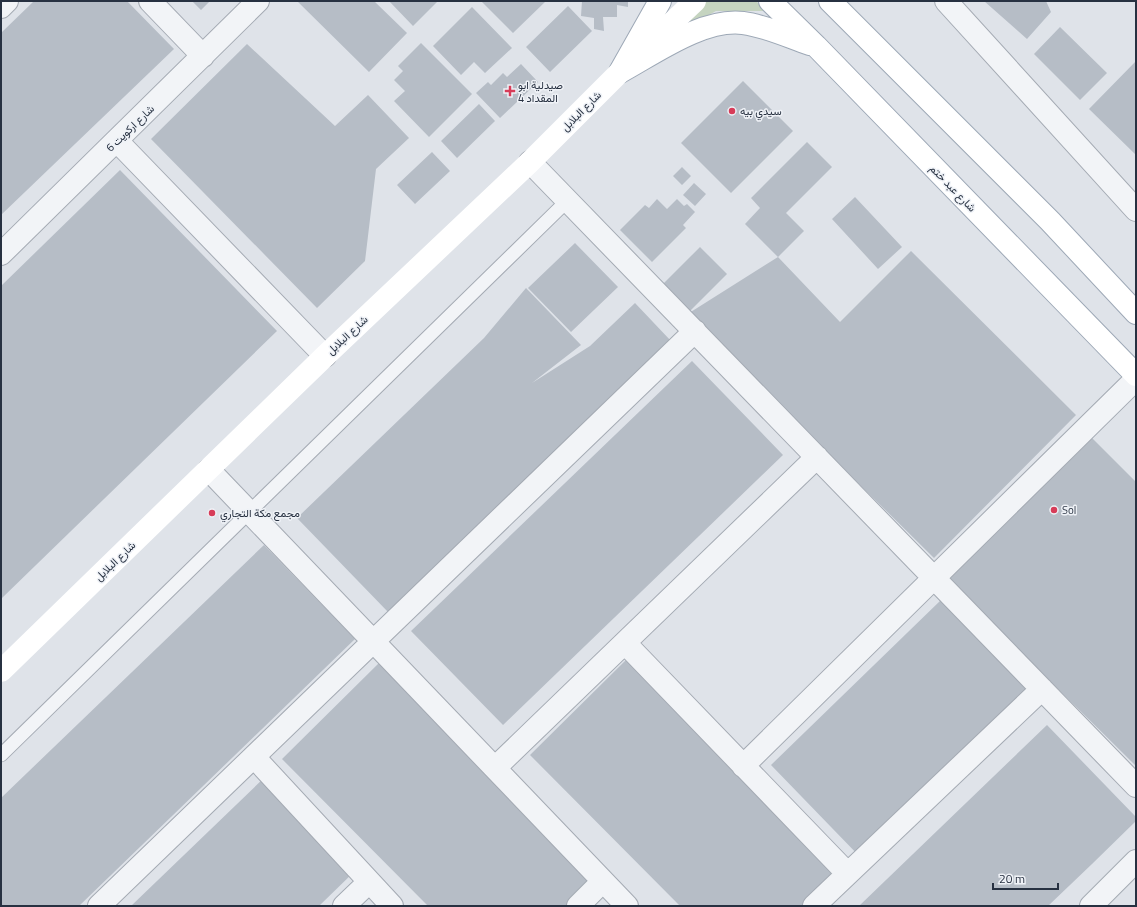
<svg xmlns="http://www.w3.org/2000/svg" width="1137" height="907" font-family="'Titillium Web',Vazirmatn,sans-serif">
	<style>
		.green { fill: #c5d4c0 }
		.building { fill: #b6bdc6 }
		.lines { fill: none; stroke-linecap: round; stroke-linejoin: round }
		.lane-casing { stroke: #a4aab3; stroke-width: 15 }
		.street-casing { stroke: #a4aab3; stroke-width: 24 }
		.primary-casing { stroke: #9da8b6; stroke-width: 24 }
		.lane { stroke: #f2f4f7; stroke-width: 13 }
		.street { stroke: #f2f4f7; stroke-width: 22 }
		.secondary { stroke: #fff; stroke-width: 22 }
		.primary { stroke: #fff; stroke-width: 22 }
		.poi-dot { fill: #d73c58; stroke: #eff2f7; stroke-width: 1.5 }
		.labels { text-anchor: middle; stroke-width: 3; stroke-linejoin: round; paint-order: stroke }
		.poi-label { font-size: 11px; fill: #273141; stroke: #eff2f7; text-anchor: start }
		.street-label { font-size: 11px; fill: #273141; stroke: #eff2f7 }
	</style>
	<rect width="100%" height="100%" fill="#dfe3e9"/>
	<path class="green" d="M702 1H756L767 11H716L658 43Z"/>
	<path class="building" d="M34 1H127L174 49 1 215V33Z
		M192 1H210L201 10Z
		M297 1H374L407 33 369 72Z
		M389 1H438L413 26Z
		M481 1H546L513 33Z
		M582 1H628V7L617 5V17H603L604 31 594 29V18L581 16Z
		M984 1H1046L1051 12 1027 39Z
		M568 6 592 31 550 72 526 47Z
		M472 7 512 48 485 73 474 62 461 75 433 46Z
		M1060 27 1107 73 1080 100 1034 54Z
		M421 43 472 94 429 137 394 101 405 91 394 80 403 71 398 66Z
		M247 44 335 126 368 95 409 138 376 169 365 261 317 308 151 139Z
		M1136 61V155L1089 109Z
		M521 64 538 82 500 118 476 93 488 82 491 85 503 73 507 77Z
		M743 81 793 131 731 193 681 143Z
		M479 104 495 121 457 158 441 141Z
		M807 142 832 167 786 213 804 231 778 257 745 224 760 208 751 198Z
		M432 152 450 171 415 204 397 185Z
		M682 167 691 176 682 185 673 176Z
		M120 170 277 331 1 599V286Z
		M694 183 706 194 695 206 683 195Z
		M855 197 902 247 878 269 832 219Z
		M657 199 667 209 677 199 684 206 687 204 695 212 683 225 686 228 652 262 620 230 645 205 649 208Z
		M575 243 618 287 571 332 528 288Z
		M700 247 727 274 686 315 658 289Z
		M911 251 1076 415 934 558 768 394 686 315 778 257 840 322Z
		M526 288 581 345 532 383 590 346 635 303 671 341 388 612 297 518 484 338Z
		M692 361 783 455 503 725 411 631Z
		M1091 437 1136 482V766L948 580Z
		M264 545 355 639 79 906H1V798Z
		M941 600 1033 694 862 859 771 765Z
		M628 658 843 875 811 906H680L530 755Z
		M380 662 595 879 567 906H428L282 759Z
		M1047 725 1136 817V821L1092 864 1048 906H859Z
		M266 776 356 870 319 906H131Z"/>
	<g class="lines">
		<g class="lane-casing">
			<path id="lane" d="M1 755 568 200"/>
		</g>
		<g class="street-casing">
			<path id="street" d="M150 1 203 56
				M946 1 1136 210
				M1 7 7 1
				M117 141 325 356
				M530 162 1136 786
				M1 254 258 1
				M209 470C348 616 488 760 627 906
				M625 643 847 873
				M254 757 392 906
				M743 766 1136 379
				M496 767 817 457
				M99 906 695 331
				M344 906 369 882
				M578 906 603 881
				M814 906 1042 689
				M1091 906 1136 861"/>
		</g>
		<g class="primary-casing">
			<path id="primary" d="M770 1 816 46 1136 375
				M830 1 1050 221 1136 313
				M620 72C655 53 703 18 743 23 766 26 789 37 810 44
				M620 72 660 1"/>
		</g>
		<use href="#lane" class="lane"/>
		<use href="#street" class="street"/>
		<path class="secondary" d="M1 671 325 356 530 162 620 72 695 1"/>
		<use href="#primary" class="primary"/>
	</g>
	<g class="poi-dot">
		<path d="M508 85h4v4h4v4h-4v4h-4v-4h-4v-4h4z"/>
		<circle cx="732" cy="111" r="4"/>
		<circle cx="1054" cy="510" r="4"/>
		<circle cx="212" cy="513" r="4"/>
	</g>
	<g class="labels">
		<g class="poi-label">
			<text x="518" y="89">صيدلية ابو<tspan x="518" dy="13">المقداد 4</tspan></text>
			<text x="740" y="115">سيدي بيه</text>
			<text x="1062" y="514">Sol</text>
			<text x="220" y="517">مجمع مكة التجاري</text>
		</g>
		<g class="street-label">
			<text transform="translate(581 111) rotate(-45)" y="4">شارع البلابل</text>
			<text transform="translate(130 128) rotate(-44)" y="4">شارع اركويت 6</text>
			<text transform="translate(953 188) rotate(46)" y="4">شارع عبد ختم</text>
			<text transform="translate(347 335) rotate(-43)" y="4">شارع البلابل</text>
			<text transform="translate(115 561) rotate(-44)" y="4">شارع البلابل</text>
		</g>
	</g>
	<rect width="1137" height="907" fill="none" stroke="#273141" stroke-width="4"/>
	<path d="M993 883v6h65v-6" fill="none" stroke="#273141" stroke-width="2"/>
	<text x="999" y="883" font-size="12" fill="#273141" stroke="#eff2f7" stroke-width="3" paint-order="stroke">20 m</text>
</svg>
